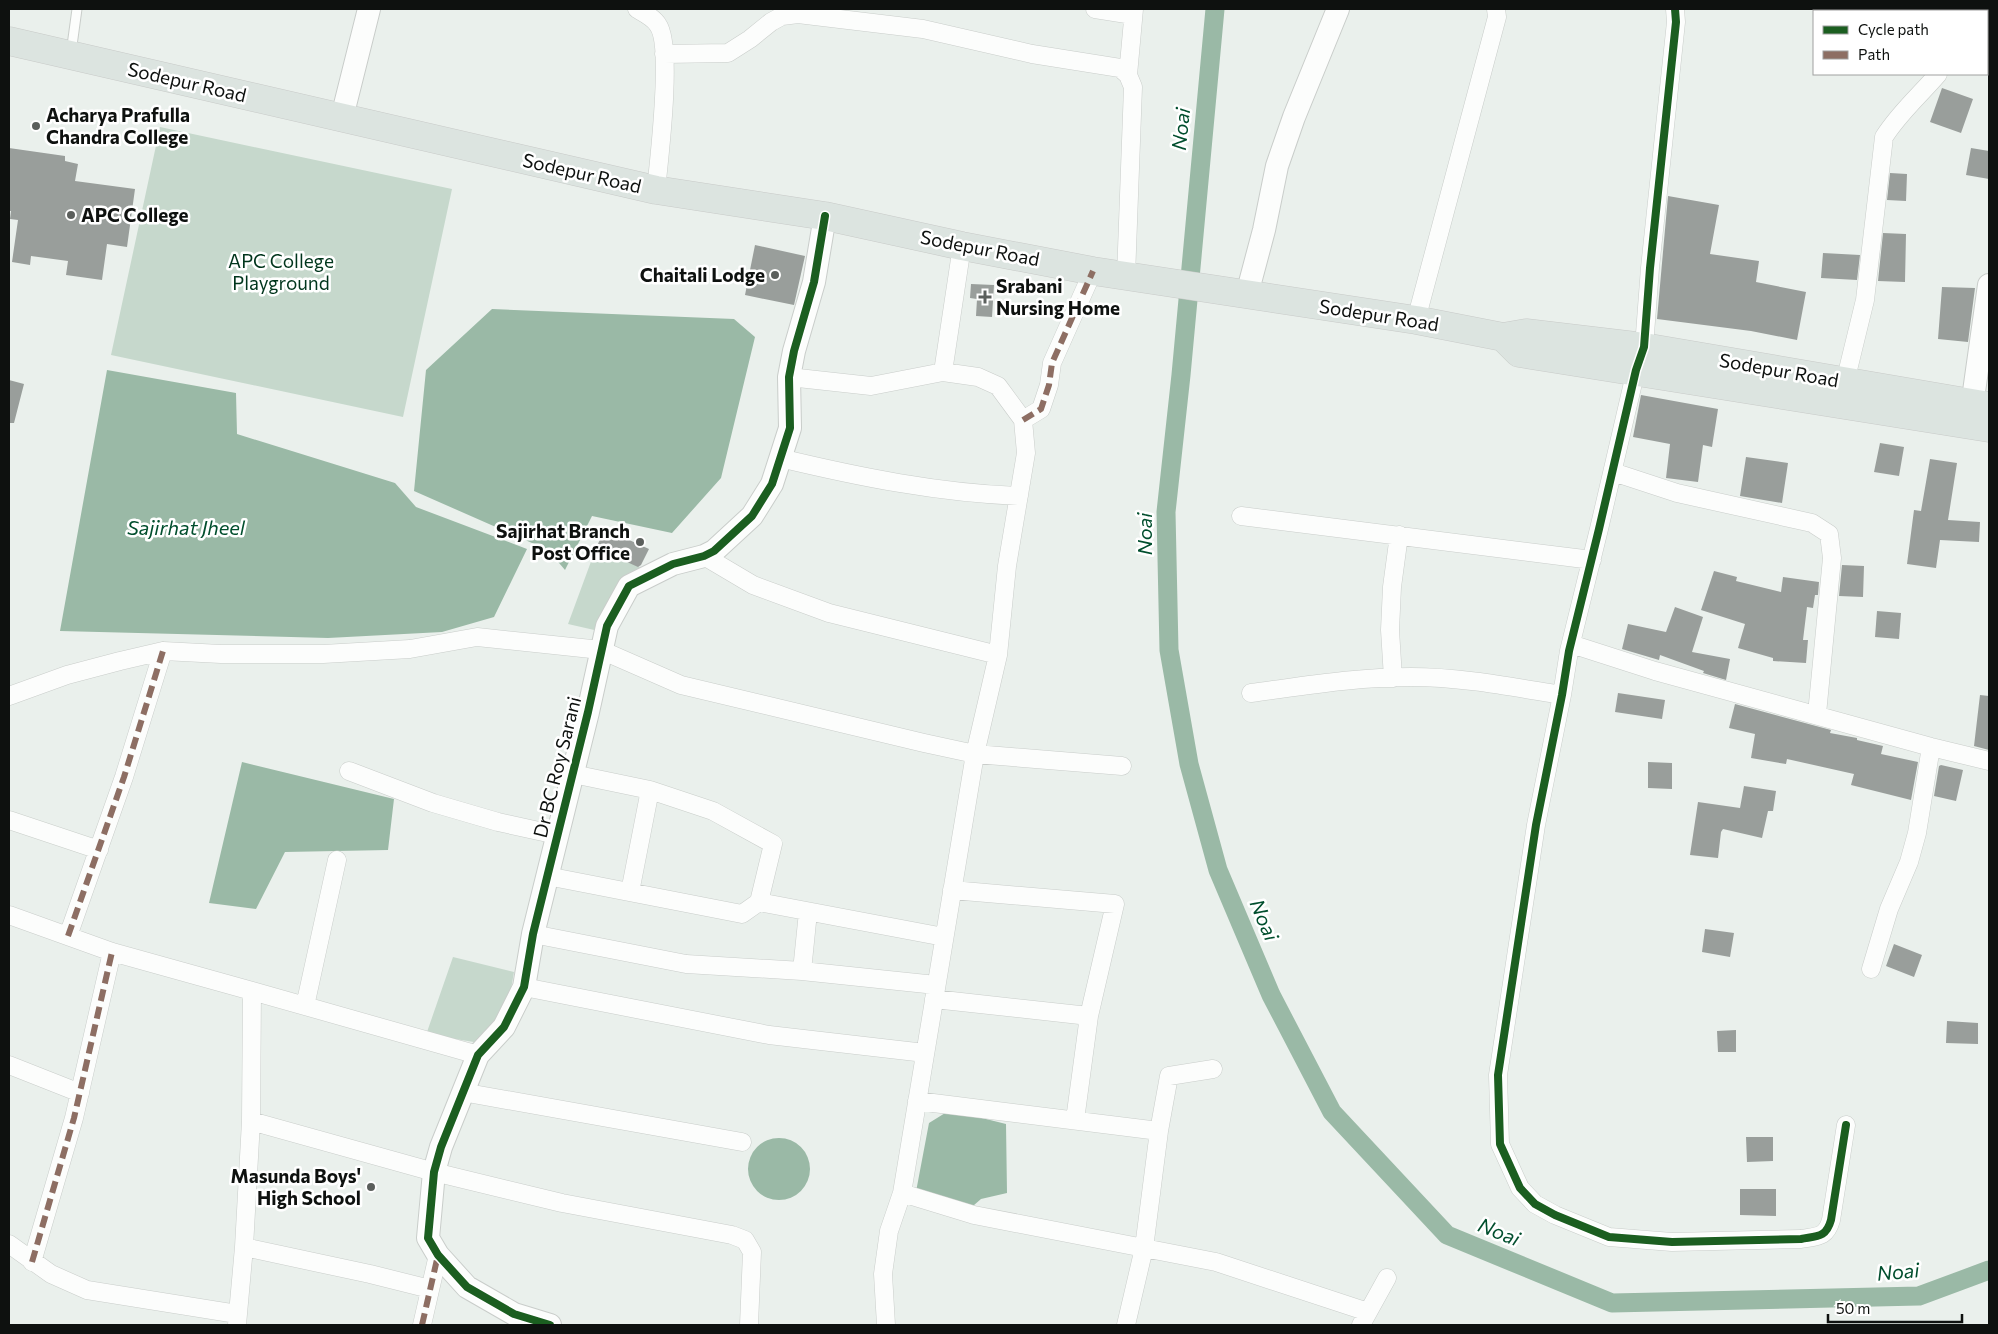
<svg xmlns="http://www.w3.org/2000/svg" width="1998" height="1334" font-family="Commissioner,sans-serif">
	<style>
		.green { fill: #c6d8cc }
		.water { fill: #9ab9a6 }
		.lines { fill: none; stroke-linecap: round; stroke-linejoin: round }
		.canal { stroke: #9ab9a6; stroke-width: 19 }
		.building { fill: #999e9b }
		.service-casing { stroke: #c9cdca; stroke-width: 11 }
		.minor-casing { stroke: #c9cdca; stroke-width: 19 }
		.tertiary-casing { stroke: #c9cdca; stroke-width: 24 }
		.primary-casing { stroke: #c8cac8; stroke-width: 29 }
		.service { stroke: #fcfdfc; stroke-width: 9 }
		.minor { stroke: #fcfdfc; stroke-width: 18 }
		.tertiary { stroke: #fcfdfc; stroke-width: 22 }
		.primary { stroke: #dce4e0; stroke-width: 28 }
		.quiet { stroke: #8d6e63; stroke-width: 6; stroke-dasharray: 12 6; stroke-linecap: butt }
		.cycleway-casing { stroke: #fff; stroke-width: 11 }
		.cycleway { stroke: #1b5e20; stroke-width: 8 }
		.poi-dot { fill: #5b5f5c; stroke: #fff; stroke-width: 2 }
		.labels { text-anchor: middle; stroke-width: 5; stroke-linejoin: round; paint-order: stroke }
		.street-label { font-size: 19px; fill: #0e110f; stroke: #fff }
		.poi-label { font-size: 19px; font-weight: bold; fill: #0e110f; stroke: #fff; text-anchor: start }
		.park-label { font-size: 19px; fill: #00351c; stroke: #fff }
		.water-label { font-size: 20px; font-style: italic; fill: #004e2d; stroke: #fff }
	</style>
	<rect width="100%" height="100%" fill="#eaf0ec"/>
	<path class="green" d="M160 127 452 189 403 417 111 355Z
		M596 548 640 567 629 584 603 632 568 624Z
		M453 957 514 972 511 989 504 1012 480 1043 449 1038 427 1032Z"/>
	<path class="water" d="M492 309 734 319 755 337 721 478 672 533 592 516 565 570 548 550 414 491 426 370Z
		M107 370 236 393 237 434 395 483 416 507 527 549 494 617 442 632 328 638 60 631Z
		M242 762 394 799 388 850 285 852 256 909 209 903Z
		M950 1110 1006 1124 1007 1193 981 1199 966 1212 915 1197 929 1123Z
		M748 1169a31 31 0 1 1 62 0a31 31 0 1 1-62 0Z"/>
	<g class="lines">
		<path class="canal" d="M1215 9 1181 375 1166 512 1169 650 1189 764 1218 870 1271 995 1332 1112 1447 1235 1612 1303 1919 1296 1989 1270"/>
	</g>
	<path class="building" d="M1942 88 1973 99 1961 133 1930 122Z
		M9 148 65 156V161L78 164 75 181 135 189 127 247 107 244 102 280 66 275 68 261 31 256 30 265 12 262 18 220 10 219 11 211H9Z
		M1971 148 1989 151V179L1966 175Z
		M1890 173 1907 174 1906 201 1887 200Z
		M1668 196 1719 205 1710 254 1759 261 1756 282 1806 292 1797 340 1751 331 1657 319Z
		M1883 233 1906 234 1905 282 1878 281Z
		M755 245 805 256 794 305 745 295Z
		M1823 253 1860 255 1857 280 1821 278Z
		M971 284 994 285 992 317 976 316 977 299 970 298Z
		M1942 287 1975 288 1968 342 1938 339Z
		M9 380 24 384 14 423H9Z
		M1641 395 1718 409 1712 447 1703 445 1698 482 1666 478 1670 444 1633 437Z
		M1880 443 1904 447 1899 476 1874 472Z
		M1746 457 1788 463 1782 503 1740 496Z
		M1930 459 1957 463 1948 520 1980 522 1979 542 1940 540 1936 568 1907 564 1914 510 1921 511Z
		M605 529 649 549 641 565 638 567 596 548Z
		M1842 565 1864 566 1863 597 1839 596Z
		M1714 571 1737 577 1736 581 1781 592 1783 577 1819 582 1818 595H1815L1813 608 1807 607 1803 640H1808L1806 663 1773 661V658L1738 648 1745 624 1701 610Z
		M1675 607 1703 617 1692 652 1730 659 1726 680 1703 673 1704 671 1660 655 1659 660 1622 649 1628 624 1666 632Z
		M1877 611 1901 613 1899 639 1875 637Z
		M1618 693 1665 700 1662 719 1615 712Z
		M1980 695 1989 696V750L1974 746Z
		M1735 704 1831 730 1830 733 1857 738V740L1883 746 1881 754 1918 762 1911 800 1851 785 1854 774 1787 759 1786 764 1751 758 1755 734 1729 728Z
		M1648 762 1672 763V789L1648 788Z
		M1941 765 1963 770 1956 801 1934 796 1939 766Z
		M1744 786 1776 791 1773 811H1768L1762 838 1723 829 1721 832 1718 858 1690 855 1698 802 1740 808Z
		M1705 929 1734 933 1730 957 1702 952Z
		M1894 944 1922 955 1914 977 1886 966Z
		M1947 1021 1978 1023V1044L1946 1043Z
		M1736 1030V1052H1718L1717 1031Z
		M1746 1137H1773V1161L1747 1162Z
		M1740 1189H1776V1216L1740 1215Z"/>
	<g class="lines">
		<g class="service-casing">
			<path id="service" d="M71 53 77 9"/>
		</g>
		<g class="minor-casing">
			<path id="minor" d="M637 9C644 13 654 18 658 25 673 46 659 160 656 190
				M1095 9 1133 15
				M1675 9 1676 22 1650 268 1644 347 1636 370 1599 529 1569 651 1562 695 1536 825 1498 1075 1500 1144 1520 1188 1535 1204 1555 1215 1609 1237 1672 1242 1801 1239C1817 1236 1826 1238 1831 1220L1846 1125
				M1878 9 1881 11
				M1942 11 1944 9
				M664 54 728 53 750 39 771 22 782 16 798 14 923 29 1032 54 1120 68 1128 75 1133 87 1126 277
				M1128 75 1134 9
				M1416 320 1497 17 1496 9
				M789 377 871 386 943 372 962 246
				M1845 382 1865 300 1884 137C1899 113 1920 95 1938 74
				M1023 420 1041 409 1049 385 1052 363 1093 271
				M780 458C859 477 939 493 1019 496
				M1613 472 1677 493 1812 523 1829 534 1832 558 1817 714
				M1241 516 1592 560
				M704 556 753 585 829 613 998 655 1007 566 1026 453 1023 420 998 386 978 377 943 372
				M1571 644 1655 671 1931 747 1989 761
				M1393 678 1390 630 1392 587 1399 535
				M1251 693C1304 686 1357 677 1411 677 1461 677 1512 687 1562 695
				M9 696 67 675 120 661 163 651 221 654H323L410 649 477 637 601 650 681 685 924 743 975 754 1122 766
				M349 771 433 803 498 822 557 835
				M9 820 99 850
				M547 876 742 914 759 902 773 844 713 811 650 790 573 774
				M952 890 1115 904 1089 1016 1075 1120
				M630 892 650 790
				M759 902 944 937
				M9 915 112 952 252 991
				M533 934 686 964 802 971 936 985
				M68 936 124 777 163 651
				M1871 969 1889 909 1909 862 1917 833 1931 747
				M802 971 808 912
				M524 987 769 1035 925 1053
				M934 999 1089 1016
				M305 1006 337 860
				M9 1065 80 1093
				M462 1092 742 1142
				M917 1101 1159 1131
				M251 1121 434 1172 562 1203 732 1235 745 1240 752 1252 749 1325
				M902 1193 974 1215 1216 1262 1368 1312
				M9 1244 51 1274 87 1290 237 1314
				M244 1247 370 1274 430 1289
				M32 1262 74 1118 112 952
				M237 1325 244 1247 251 1121 252 991 478 1055
				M422 1325 438 1255
				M886 1325 883 1274 889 1231 902 1193 975 754 998 655
				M1126 1325 1144 1248 1159 1131 1169 1076 1213 1069
				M1361 1325 1387 1278"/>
		</g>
		<g class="tertiary-casing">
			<path id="tertiary" d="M342 117 369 9
				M1247 294 1264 230 1277 166 1294 117 1338 9
				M1970 420 1989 285
				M550 1325 514 1314 467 1287 438 1255 428 1238 434 1172 441 1147 478 1055 504 1027 524 987 533 934 588 712 607 626 629 586 673 564 704 556 714 551 752 516 772 484 790 428 789 377 794 351 814 282 825 216"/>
		</g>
		<g class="primary-casing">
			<path id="primary" d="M9 41 656 190 825 216 962 246 1093 271 1416 320 1503 337 1526 333 1644 347 1989 406
				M1503 337 1519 353 1989 428"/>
		</g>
		<use href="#service" class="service"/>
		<use href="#minor" class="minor"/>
		<use href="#tertiary" class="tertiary"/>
		<use href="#primary" class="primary"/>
		<path class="quiet" d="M1023 420 1041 409 1049 385 1052 363 1093 271
			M68 936 124 777 163 651
			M32 1262 74 1118 112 952
			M422 1325 438 1255"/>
		<g class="cycleway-casing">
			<path id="cycleway" d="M1675 9 1676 22 1650 268 1644 347 1636 370 1599 529 1569 651 1562 695 1536 825 1498 1075 1500 1144 1520 1188 1535 1204 1555 1215 1609 1237 1672 1242 1801 1239C1817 1236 1826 1238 1831 1220L1846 1125
				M550 1325 514 1314 467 1287 438 1255 428 1238 434 1172 441 1147 478 1055 504 1027 524 987 533 934 588 712 607 626 629 586 673 564 704 556 714 551 752 516 772 484 790 428 789 377 794 351 814 282 825 216"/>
		</g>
		<use href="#cycleway" class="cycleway"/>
	</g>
	<g class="poi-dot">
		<circle cx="36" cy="126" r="5"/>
		<circle cx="71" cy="215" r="5"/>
		<circle cx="775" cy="275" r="5"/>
		<path d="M982.5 289.5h5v5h5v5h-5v5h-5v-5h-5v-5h5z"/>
		<circle cx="640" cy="542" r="5"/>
		<circle cx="371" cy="1187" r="5"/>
	</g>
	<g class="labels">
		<g class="street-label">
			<text transform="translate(187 82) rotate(13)" y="7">Sodepur Road</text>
			<text transform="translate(582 173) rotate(13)" y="7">Sodepur Road</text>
			<text transform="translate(980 248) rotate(11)" y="7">Sodepur Road</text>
			<text transform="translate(1379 315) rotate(9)" y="7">Sodepur Road</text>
			<text transform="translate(1779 370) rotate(10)" y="7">Sodepur Road</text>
			<text transform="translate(557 767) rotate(-76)" y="7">Dr BC Roy Sarani</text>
		</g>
		<g class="poi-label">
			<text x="46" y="122">Acharya Prafulla<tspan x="46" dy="22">Chandra College</tspan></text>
			<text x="81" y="222">APC College</text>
			<text x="765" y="282" text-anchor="end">Chaitali Lodge</text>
			<text x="996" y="293">Srabani<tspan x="996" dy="22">Nursing Home</tspan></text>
			<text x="630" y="538" text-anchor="end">Sajirhat Branch<tspan x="630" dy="22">Post Office</tspan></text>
			<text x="361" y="1183" text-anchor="end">Masunda Boys'<tspan x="361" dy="22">High School</tspan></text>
		</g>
		<g class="park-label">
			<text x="281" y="268">APC College<tspan x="281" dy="22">Playground</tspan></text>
		</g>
		<g class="water-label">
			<text transform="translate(1181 129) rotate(-84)" y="7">Noai</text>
			<text x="186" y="535">Sajirhat Jheel</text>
			<text transform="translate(1145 534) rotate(-90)" y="7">Noai</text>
			<text transform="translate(1264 920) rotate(67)" y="7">Noai</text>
			<text transform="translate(1499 1232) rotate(22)" y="7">Noai</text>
			<text transform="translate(1898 1272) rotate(-5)" y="7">Noai</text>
		</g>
	</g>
	<rect width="1998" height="1334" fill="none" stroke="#0e110f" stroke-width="20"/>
	<rect x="1813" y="10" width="175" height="65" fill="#ffffff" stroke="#9fa09f"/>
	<rect x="1823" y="26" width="25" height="8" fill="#1b5e20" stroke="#9fa09f"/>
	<text x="1858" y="35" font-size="15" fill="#0e110f">Cycle path</text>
	<rect x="1823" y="51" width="25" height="8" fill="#8d6e63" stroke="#9fa09f"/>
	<text x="1858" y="60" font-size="15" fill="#0e110f">Path</text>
	<path d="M1828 1314v8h134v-8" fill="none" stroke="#0e110f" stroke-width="2.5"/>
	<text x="1836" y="1314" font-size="15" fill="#0e110f" stroke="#ffffff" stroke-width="4" paint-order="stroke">50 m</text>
</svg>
